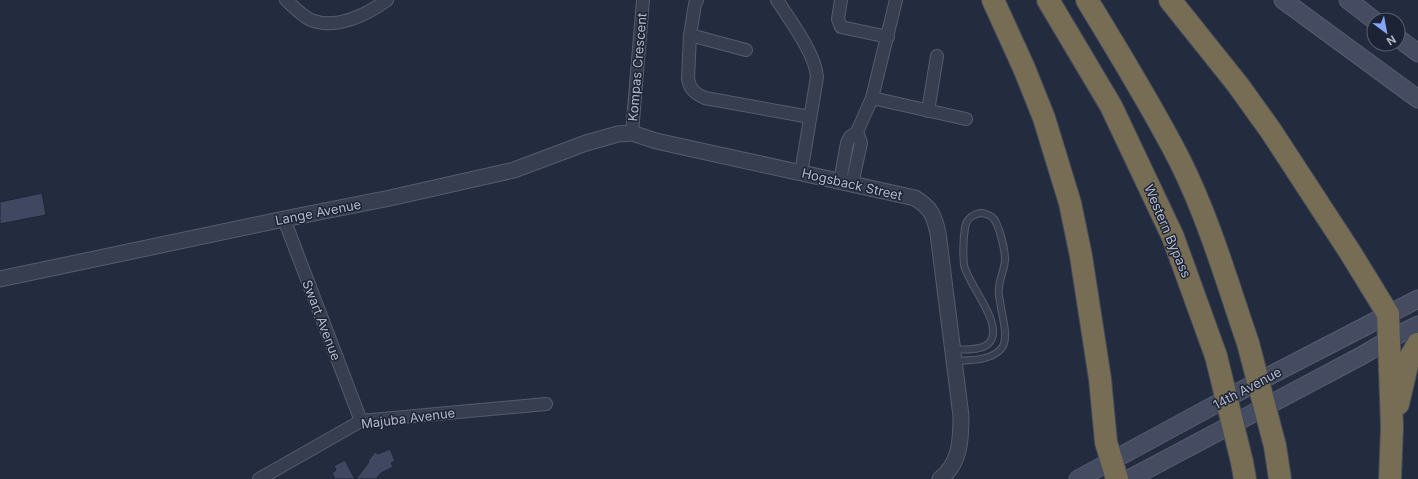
<svg xmlns="http://www.w3.org/2000/svg" width="1418" height="479" font-family="Inter,sans-serif">
	<style>
		.building { fill: #3f4860; stroke: #1e2536 }
		.lines { fill: none; stroke-linecap: round; stroke-linejoin: round }
		.service-casing { stroke: #555c6d; stroke-width: 8 }
		.minor-casing { stroke: #555c6d; stroke-width: 14 }
		.tertiary-casing { stroke: #555c6d; stroke-width: 17 }
		.secondary-casing { stroke: #555c6d; stroke-width: 19 }
		.motorway-casing { stroke: #42495a; stroke-width: 24 }
		.service { stroke: #373e4f; stroke-width: 6 }
		.minor { stroke: #373e4f; stroke-width: 12 }
		.tertiary { stroke: #373e4f; stroke-width: 15 }
		.secondary { stroke: #454c62; stroke-width: 17 }
		.motorway { stroke: #766d54; stroke-width: 22 }
		.motorway-bridge-casing { stroke: #42495a; stroke-width: 24; stroke-linecap: butt }
		.motorway-bridge { stroke: #766d54; stroke-width: 22 }
		.labels { text-anchor: middle; stroke-width: 3; stroke-linejoin: round; paint-order: stroke }
		.street-label { font-size: 13px; fill: #b3b9ca; stroke: #1c2334 }
	</style>
	<rect width="100%" height="100%" fill="#232c3f"/>
	<path class="building" d="M42 193 46 215 0 224V202Z
		M390 449 395 461 391 463 393 467 381 473 376 479H356L369 462 368 461 375 452 378 454Z
		M345 460 349 468 355 479H335L332 473 336 470 334 466Z"/>
	<g class="lines">
		<g class="service-casing">
			<path id="service" d="M952 350C963 349 980 351 988 344 1007 327 968 285 964 265 963 253 963 240 965 228 966 220 972 214 981 213 983 213 990 215 992 217 999 222 1005 251 1005 259 1005 269 999 279 999 289 998 293 999 297 1000 301 1001 314 1011 340 1000 350 989 361 969 360 954 361"/>
		</g>
		<g class="minor-casing">
			<path id="minor" d="M286 0C293 6 302 16 311 20 336 30 366 15 387 0
				M697 0 695 4 690 35 688 79C690 90 696 94 705 98L810 117
				M777 0C790 20 816 55 817 77L801 173
				M841 0 838 19 841 27 888 37
				M690 35 746 50
				M872 98 966 119
				M928 111 937 56
				M632 133 643 0
				M840 181 847 143 850 137 857 132 872 98 896 0
				M852 184 861 143 857 132
				M284 219 361 421
				M259 479 361 421 546 404"/>
		</g>
		<g class="tertiary-casing">
			<path id="tertiary" d="M0 279 284 219 390 198 492 175 514 170 586 143 618 134 632 133 656 141 915 198C931 208 934 215 938 233L961 416C961 440 960 464 940 479"/>
		</g>
		<g class="secondary-casing">
			<path id="secondary" d="M1283 0 1418 99
				M1348 0 1374 20
				M1398 38 1418 53
				M1078 479 1244 389 1418 299
				M1129 479 1361 356 1390 339 1418 325"/>
		</g>
		<g class="motorway-casing">
			<path id="motorway" d="M993 0 1024 68 1044 118 1070 203 1081 256 1100 379 1106 442 1117 479
				M1048 0 1111 106 1173 237 1216 356
				M1087 0C1119 53 1152 106 1180 161 1209 219 1227 282 1248 343
				M1170 0 1238 85 1271 131 1350 252 1388 314 1392 427 1390 479
				M1398 404 1408 361 1418 344
				M1275 446 1280 479
				M1242 462 1245 479"/>
		</g>
		<use href="#service" class="service"/>
		<use href="#minor" class="minor"/>
		<use href="#tertiary" class="tertiary"/>
		<use href="#secondary" class="secondary"/>
		<use href="#motorway" class="motorway"/>
		<g class="motorway-bridge-casing">
			<path id="motorway-bridge" d="M1248 343 1275 446
				M1216 356 1242 462"/>
		</g>
		<use href="#motorway-bridge" class="motorway-bridge"/>
	</g>
	<g class="labels">
		<g class="street-label">
			<text transform="translate(637 67) rotate(-85)" y="5">Kompas Crescent</text>
			<text transform="translate(852 184) rotate(13)" y="5">Hogsback Street</text>
			<text transform="translate(318 212) rotate(-11)" y="5">Lange Avenue</text>
			<text transform="translate(1168 231) rotate(67)" y="5">Western Bypass</text>
			<text transform="translate(322 320) rotate(69)" y="5">Swart Avenue</text>
			<text transform="translate(1247 388) rotate(-28)" y="5">14th Avenue</text>
			<text transform="translate(408 418) rotate(-7)" y="5">Majuba Avenue</text>
		</g>
	</g>
	<g transform="translate(1386 32) rotate(148)"><circle r="19" fill="#1c2334" stroke="#585f70"/>
	<path d="M0-3L7 15L0 10L-7 15Z" fill="#85a5fd"/>
	<text y="-6" font-size="11" font-weight="bold" text-anchor="middle" fill="#b3b9ca">N</text>
	</g>
</svg>
